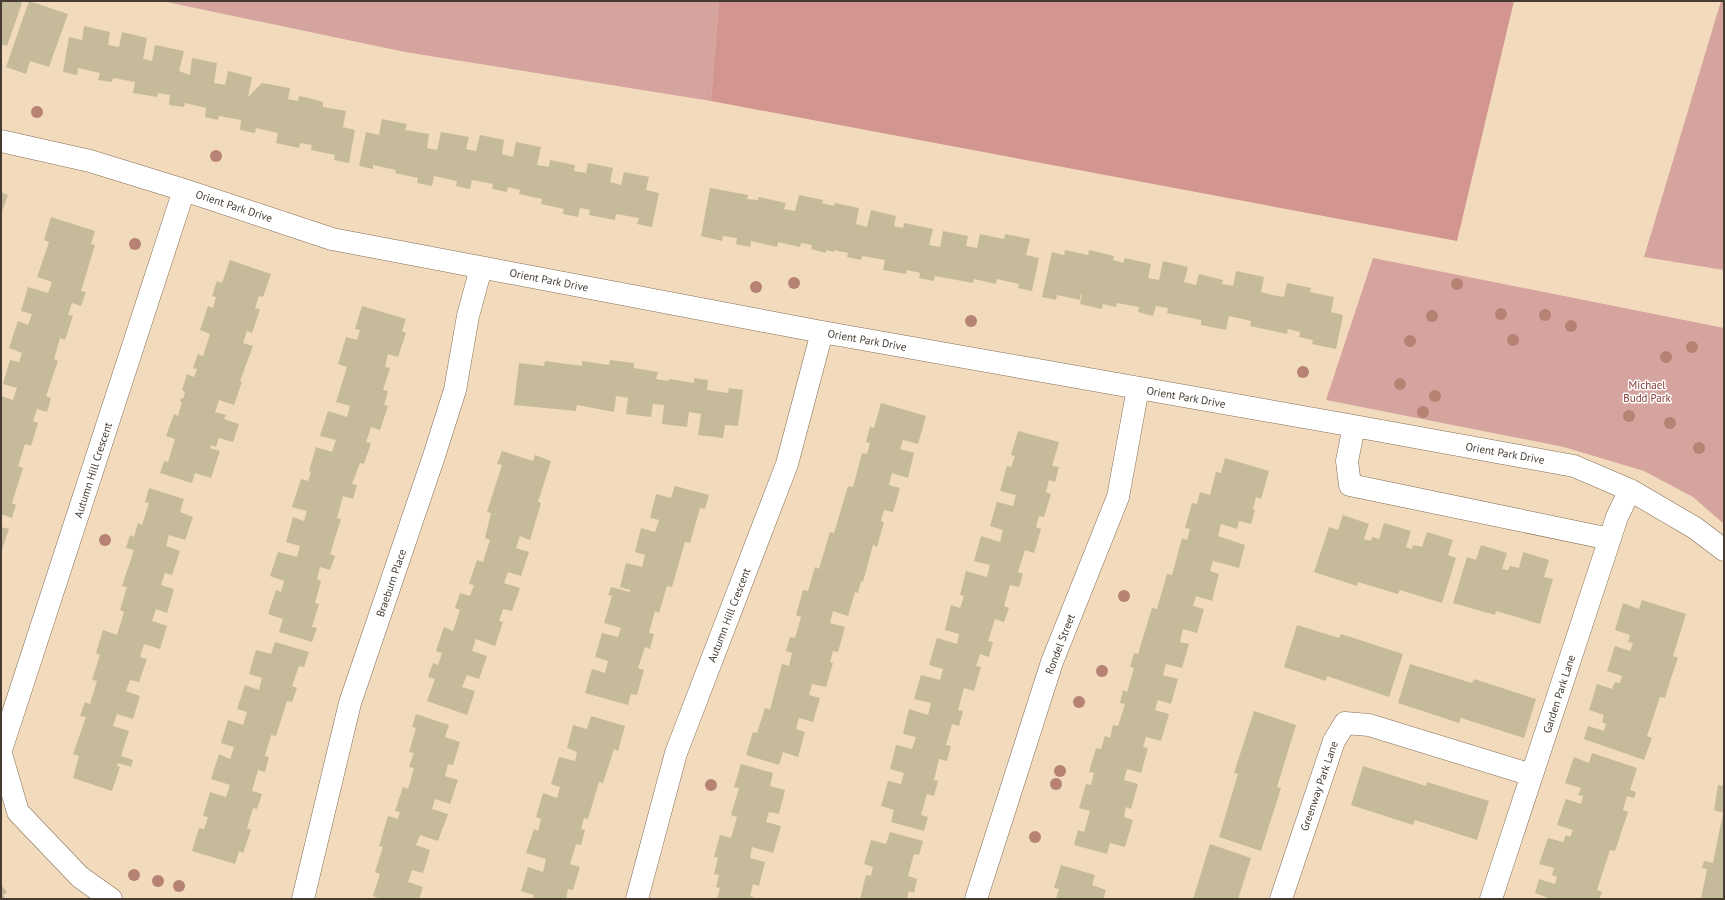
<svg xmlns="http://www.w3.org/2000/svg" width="1725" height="900" font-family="'PT Sans',sans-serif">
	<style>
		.green { fill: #d6a49e }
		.forest { fill: #d2958f }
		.building { fill: #c5bb9a }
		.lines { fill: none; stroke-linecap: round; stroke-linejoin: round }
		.minor-casing { stroke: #836d54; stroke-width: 23 }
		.minor { stroke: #fff; stroke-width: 22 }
		.tree { fill: #b68273 }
		.labels { text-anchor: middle; stroke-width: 3; stroke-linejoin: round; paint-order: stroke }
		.street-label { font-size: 11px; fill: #453b30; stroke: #fff }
		.park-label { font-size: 11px; fill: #853a36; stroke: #fff }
	</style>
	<rect width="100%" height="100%" fill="#f2dabd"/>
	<path class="green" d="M162 1H719L711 101 405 52Z
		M1721 1H1724V270L1644 257Z
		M1373 258 1724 328V524L1693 497 1644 471 1564 447 1326 400Z"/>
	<path class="forest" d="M719 1H1514L1457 241 711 101Z"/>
	<path class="building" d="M1 1H18L22 3 7 46 1 44Z
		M29 1 68 14 49 67 30 61 26 74 6 67Z
		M84 26 110 32 108 45 119 47 122 32 147 38 143 59 152 61 155 45 184 51 179 71 190 75 192 58 217 63 214 83 225 85 228 71 252 77 248 97 262 83 290 88 288 99 298 101 299 96 309 98 323 102V107L346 111 343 127 355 130 349 163 334 160 335 155 311 150 312 145 300 143 299 148 276 143 278 133 256 128 255 133 240 130 241 120 219 116 218 120 205 117 206 108 185 103 184 107 169 105 170 95 158 93 157 97 133 93 135 82 113 78 112 82 98 80 100 73 78 68 77 75 63 72 69 37 82 40Z
		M382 119 407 124 405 130 429 134 427 148 437 150 441 132 469 137 466 149 476 151 480 135 504 140 502 154 513 157 516 142 541 147 537 165 549 167 550 160 575 165 574 171 586 173 588 163 613 168 610 182 621 185 624 172 649 177 646 190 659 193 652 227 637 224 639 218 616 214 615 220 589 215 590 210 580 208 578 217 563 214 564 209 541 204 542 199 519 194 520 190 508 187 507 192 492 189 493 184 472 180 470 189 456 186 457 181 434 176 432 186 417 183 418 178 395 173 396 170 373 165V169L359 166 366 132 379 135Z
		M710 188 748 195 747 199 758 200V197L786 203 784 209 795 211 799 195 823 200 822 203 834 206 835 203 859 208 856 224 867 227 871 210 896 216 894 226 903 228 904 223 933 229 929 245 940 247 943 231 968 236 966 246 977 248 980 234 1004 239 1005 234 1030 239 1026 255 1039 258 1032 291 1018 288 1019 284 997 279 996 284 974 279 973 283 935 276 934 281 919 278 920 273 907 270 906 274 883 270 885 260 862 256 861 260 847 257 848 253 834 250V252L826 250V253L811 249 812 245 801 243 800 247 778 242 777 247 751 241 750 247 736 244 737 238 723 236 722 241 701 236Z
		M1 192 8 195 1 214Z
		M51 217 95 231 91 244 95 245 81 291 86 292 81 306 72 303 68 315 73 316 65 340 60 338 54 359 58 361 46 396 51 398 47 412 37 409 33 421 38 423 31 446 25 444 18 466 23 468 12 503 16 505 12 518 1 514V396L13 400 17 388 3 384 10 360 19 362 22 353 9 348 18 321 28 325 32 314 21 311 28 287 48 293 52 282 37 277 49 242 44 240Z
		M1065 250 1088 255 1089 250 1114 256 1113 260 1123 263 1125 258 1151 264 1148 278 1159 280 1163 261 1188 267 1184 282 1196 285 1199 274 1223 280 1222 284 1233 286 1236 271 1264 277 1261 292 1272 295 1284 297 1287 283 1311 288 1310 292 1334 297 1331 312 1343 315 1336 349 1312 344 1313 340 1299 337 1300 332 1288 329 1287 334 1250 326 1251 321 1229 316 1226 330 1201 325V320L1167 313 1168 308 1156 306 1153 316 1138 312 1139 307 1117 303 1116 307 1103 304 1102 309 1080 304 1082 295 1081 294 1080 300 1057 295 1056 300 1042 297 1052 252 1064 255Z
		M230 260 271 274 263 297 259 296 255 308 260 309 252 333 247 331 243 343 253 346 240 381 242 382 234 405 219 400 215 412 226 415 224 419 239 424 233 442 219 438 216 447 211 445 210 448 220 451 211 478 195 473 192 483 160 473 164 461 168 462 175 439 166 436 174 414 178 416 182 402 180 401 181 398 183 399 185 392 182 390 187 374 194 377 197 369 193 368 198 354 203 356 210 334 200 330 208 306 213 308 216 297 212 296 217 281 222 283Z
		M362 306 406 319 402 331 406 333 398 357 388 354 385 367 390 368 383 390 388 391 384 405 388 406 380 430 371 427 366 442 371 443 364 464 360 463 352 484 357 485 353 499 343 496 337 518 341 519 330 554 335 556 330 570 320 567 317 579 321 581 315 603 319 604 312 627 317 628 312 642 279 632 283 619 268 614 276 590 281 592 284 581 270 576 278 552 297 557 300 546 286 542 293 517 304 521 307 511 292 507 301 479 308 481 311 472 309 471 316 447 332 452 336 440 320 436 328 411 347 417 350 406 336 402 347 367 338 364 346 337 357 340 360 330 355 329Z
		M610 360 634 363V368L658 372 656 379 669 381V379L694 383V378L708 380 707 390 728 393 729 388 743 390 738 426 725 425 723 438 698 435 701 414 689 412 687 427 662 424 664 405 653 404 651 417 626 414 628 398 616 396 614 412 577 405 576 411 514 405 519 363 544 366 545 361 582 366V361L609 365Z
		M881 403 926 416 918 444 903 440 900 449 914 453 908 478 892 473 889 485 900 488 893 512 884 510 881 521 884 522 877 547 873 545 863 582 861 581 858 593 855 592 848 616 833 611 830 623 845 627 838 652 833 651 830 662 833 663 826 687 812 684 809 695 820 698 813 722 799 718 796 729 805 732 798 757 783 752 779 765 746 755 753 732 757 733 765 708 770 710 782 664 789 666 792 653 786 651 790 637 795 638 801 617 796 615 803 590 808 591 815 567 819 569 830 532 834 533 848 486 853 487 862 453 867 454 870 443 866 442 870 427 874 428Z
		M1018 431 1059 442 1052 466 1059 467 1055 482 1049 480 1046 492 1051 494 1044 517 1039 516 1036 527 1041 529 1034 553 1025 550 1018 572 1023 574 1019 587 1010 585 1004 606 1009 608 1004 622 995 619 988 641 993 642 989 657 980 654 976 666 981 667 974 691 964 688 958 710 963 711 959 726 952 724 946 745 951 746 947 761 939 759 934 780 938 781 934 796 927 794 921 815 928 817 924 831 891 822 894 810 881 806 888 781 901 784 904 773 890 769 896 745 912 749 916 737 903 734 909 709 928 715 931 703 914 699 921 675 940 680 943 669 929 665 937 638 957 644 959 634 945 630 951 605 960 608 964 596 960 595 966 571 987 577 990 565 974 561 981 536 1000 542 1003 530 990 526 997 502 1013 506 1016 495 1000 491 1007 466 1011 467 1015 456 1011 455Z
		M502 451 533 461 535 455 551 461 538 502 541 503 530 540 520 536 516 548 529 552 521 576 508 572 504 583 520 588 512 611 503 609 499 621 503 622 495 646 476 639 472 651 487 656 479 679 467 675 462 687 475 691 467 715 427 701 435 679 428 677 433 663 438 665 442 653 436 651 444 627 453 631 460 610 455 608 460 593 470 596 474 585 469 584 477 560 483 562 490 540 485 538 491 513 487 512 502 465 497 464Z
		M1225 458 1269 471 1261 499 1256 497 1253 509 1243 506 1255 510 1251 524 1239 521 1237 529 1221 524 1218 536 1245 545 1239 568 1213 561 1210 571 1219 574 1212 601 1196 596 1193 606 1204 609 1197 633 1183 629 1180 642 1189 644 1182 668 1166 664 1163 675 1178 679 1171 704 1158 700 1155 710 1169 714 1161 741 1146 737 1143 747 1148 748 1141 773 1127 769 1124 780 1138 784 1131 809 1126 807 1124 817 1133 820 1125 847 1110 843 1107 854 1074 845 1078 830 1084 832 1090 811 1079 808 1086 784 1091 785 1094 773 1089 772 1096 748 1101 749 1105 736 1110 738 1113 725 1118 726 1125 704 1120 703 1123 690 1127 692 1134 668 1130 667 1134 653 1138 654 1152 608 1157 609 1167 574 1172 575 1182 538 1187 540 1190 529 1185 528 1192 503 1197 504 1200 492 1210 495 1216 472 1221 473Z
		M675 486 709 495 705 509 700 508 690 543 685 542 672 587 667 586 659 613 655 611 649 633 654 634 650 649 645 647 638 668 644 670 637 695 631 694 628 705 585 693 592 669 605 673 608 661 595 657 602 633 618 637 621 628 604 623 612 596 608 595 611 587 630 592V590L620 587 626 563 642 567 645 555 635 552 641 528 655 532 659 520 650 518 656 494 671 498Z
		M149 488 184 499 180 512 193 517 185 540 169 535 166 546 180 551 172 575 165 573 161 585 174 589 167 613 156 609 152 621 167 626 160 649 144 644 140 657 147 659 139 682 130 680 126 691 140 696 133 719 117 714 113 726 129 731 121 756 133 760 131 767 118 763 117 766 120 767 112 791 73 778 79 756 73 754 86 717 80 716 85 702 90 704 97 681 92 680 100 655 96 653 103 630 117 635 124 612 120 610 127 587 122 586 134 550 126 548 130 535 134 537 138 523 142 525 149 503 145 502Z
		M1343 515 1369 524 1364 539 1371 541 1372 537 1379 539 1384 523 1411 531 1406 547 1412 549 1413 545 1422 547 1427 532 1453 540 1448 555 1456 558 1442 603 1400 590 1398 594 1358 582 1357 586 1314 572 1329 527 1338 530Z
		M1 527 9 529 1 552Z
		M1481 545 1507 553 1502 569 1508 570 1510 566 1519 568 1523 552 1549 560 1544 577 1553 579 1540 624 1496 611 1495 615 1453 603 1467 557 1476 560Z
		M1642 600 1686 614 1673 656 1678 658 1671 678 1665 698 1660 697 1647 736 1652 738 1644 760 1584 739 1588 726 1604 731 1606 724 1602 722 1604 715 1589 710 1597 684 1612 689 1615 682 1620 683 1622 676 1607 671 1615 646 1630 651 1633 643 1628 642 1630 635 1615 630 1623 603 1639 609Z
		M1297 625 1339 638 1341 634 1403 654 1389 697 1327 676 1326 681 1284 667Z
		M275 642 309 652 304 667 299 666 292 686 297 688 292 702 287 701 276 736 271 735 265 756 269 757 265 772 258 770 252 791 262 794 257 809 253 808 247 828 251 830 243 853 239 851 235 864 192 851 199 828 204 829 208 817 203 816 210 792 226 797 230 785 211 779 219 754 230 759 234 747 221 743 228 720 243 725 247 712 237 709 245 685 259 690 262 678 249 674 256 650 271 654Z
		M1410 664 1472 683 1474 679 1536 699 1524 738 1461 718 1459 723 1398 703Z
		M1254 711 1296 725 1277 787 1281 788 1261 851 1219 837 1238 774 1234 773Z
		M416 714 449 725 445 737 460 742 453 765 448 764 445 776 458 780 450 804 435 799 432 809 448 814 438 841 420 835 416 845 430 850 423 873 412 870 408 882 423 887 419 899H381L373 896 380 874 375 872 383 847 379 846 388 816 398 819 400 812 395 811 403 787 408 789 414 768 409 767 414 753 409 752 416 728 412 727Z
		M591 716 625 726 618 751 614 749 603 783 599 782 588 819 584 818 581 829 585 830 581 845 576 844 570 864 580 867 573 890 568 889 566 899H533L534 895 521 891 528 867 543 872 546 859 526 853 534 829 538 831 541 819 536 817 543 793 557 798 560 787 551 784 559 757 575 761 577 752 567 748 573 725 587 729Z
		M1592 753 1637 768 1630 790 1636 792 1634 798 1627 796 1623 810 1628 812 1615 851 1610 850 1597 890 1602 892 1599 899H1551L1535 893 1539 879 1555 884 1557 877 1552 875 1554 868 1539 864 1548 838 1563 842 1566 835 1570 837 1573 830 1557 825 1561 813 1566 799 1581 804 1583 796 1578 795 1581 788 1565 783 1574 757 1589 763Z
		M741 764 773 773 770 786 785 790 779 814 769 812 766 822 781 826 773 853 752 847 750 858 765 862 759 886 753 884 750 896 758 899H717L720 888 716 887 719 875 714 874 718 858 714 857 720 835 731 838 737 817 731 815 739 788 734 787Z
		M1363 766 1426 786 1427 782 1489 801 1477 840 1415 820 1413 825 1351 805Z
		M1718 785 1724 786V899H1701L1707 869 1702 868 1704 861 1713 863 1723 813 1714 810Z
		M890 832 923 841 919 855 914 854 908 876 917 879 914 893 909 891 907 899H860L866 875 871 876 873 867 864 864 871 840 886 844Z
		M1210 844 1251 858 1238 899H1193Z
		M1061 865 1095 875 1092 885 1106 890 1103 899H1056L1059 889 1054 888Z
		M1 885 7 892 3 895 6 899H1Z"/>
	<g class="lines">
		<g class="minor-casing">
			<path id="minor" d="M1 141 90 161 184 190 332 239 822 332 1354 426 1574 466 1630 490 1695 528 1724 550
				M1354 426 1347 461 1350 485 1610 539
				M1 750 184 190
				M1 754 18 812 80 877 111 899
				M303 899 350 703 434 456 455 390 468 316 481 268
				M637 899 676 753 787 464 822 332
				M976 899 1052 662 1118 497 1138 388
				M1281 899 1334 741 1345 723 1369 725 1532 775
				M1491 899 1617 517 1630 490"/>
		</g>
		<use href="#minor" class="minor"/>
	</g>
	<g class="tree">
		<circle cx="37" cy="112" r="6"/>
		<circle cx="216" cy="156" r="6"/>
		<circle cx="135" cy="244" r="6"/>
		<circle cx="794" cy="283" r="6"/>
		<circle cx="1457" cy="284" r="6"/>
		<circle cx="756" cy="287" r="6"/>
		<circle cx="1501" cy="314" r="6"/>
		<circle cx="1545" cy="315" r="6"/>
		<circle cx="1432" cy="316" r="6"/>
		<circle cx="971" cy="321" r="6"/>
		<circle cx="1571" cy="326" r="6"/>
		<circle cx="1513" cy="340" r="6"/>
		<circle cx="1410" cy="341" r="6"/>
		<circle cx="1692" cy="347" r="6"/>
		<circle cx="1666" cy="357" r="6"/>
		<circle cx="1303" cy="372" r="6"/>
		<circle cx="1400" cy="384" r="6"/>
		<circle cx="1435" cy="396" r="6"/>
		<circle cx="1423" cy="412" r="6"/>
		<circle cx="1629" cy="416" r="6"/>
		<circle cx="1670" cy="423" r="6"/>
		<circle cx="1699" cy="448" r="6"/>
		<circle cx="105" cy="540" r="6"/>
		<circle cx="1124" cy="596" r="6"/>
		<circle cx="1102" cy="671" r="6"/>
		<circle cx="1079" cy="702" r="6"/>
		<circle cx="1060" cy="771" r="6"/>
		<circle cx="1056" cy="784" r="6"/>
		<circle cx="711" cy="785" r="6"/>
		<circle cx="1035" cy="837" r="6"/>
		<circle cx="134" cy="875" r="6"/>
		<circle cx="158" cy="881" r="6"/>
		<circle cx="179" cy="886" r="6"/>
	</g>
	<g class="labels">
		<g class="street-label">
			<text transform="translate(234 206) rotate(18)" y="4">Orient Park Drive</text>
			<text transform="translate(549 280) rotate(11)" y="4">Orient Park Drive</text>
			<text transform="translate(867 340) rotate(10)" y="4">Orient Park Drive</text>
			<text transform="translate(1186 397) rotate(10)" y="4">Orient Park Drive</text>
			<text transform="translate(1505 453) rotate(10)" y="4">Orient Park Drive</text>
			<text transform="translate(93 470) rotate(-72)" y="4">Autumn Hill Crescent</text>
			<text transform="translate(391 583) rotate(-71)" y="4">Braeburn Place</text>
			<text transform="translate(729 615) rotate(-69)" y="4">Autumn Hill Crescent</text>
			<text transform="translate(1060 644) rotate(-69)" y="4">Rondel Street</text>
			<text transform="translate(1559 694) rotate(-72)" y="4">Garden Park Lane</text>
			<text transform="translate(1319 786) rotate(-71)" y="4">Greenway Park Lane</text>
		</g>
		<g class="park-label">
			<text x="1647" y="389">Michael<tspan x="1647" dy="13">Budd Park</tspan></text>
		</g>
	</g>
	<rect width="1725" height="900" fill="none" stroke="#453b30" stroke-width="4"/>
</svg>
